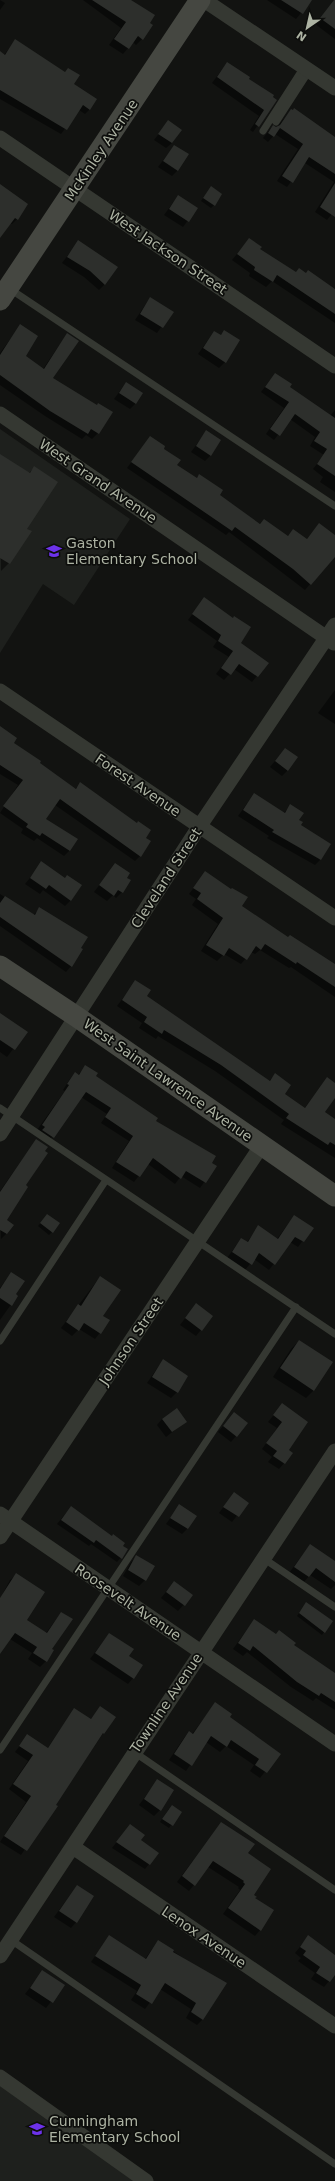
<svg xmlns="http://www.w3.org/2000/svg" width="335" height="2181" font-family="'DejaVu Sans',sans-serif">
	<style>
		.built { fill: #1e201d }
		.shadow { fill: #0007 }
		.building { fill: #2d2f2c }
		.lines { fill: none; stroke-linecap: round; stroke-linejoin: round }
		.lane { stroke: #353832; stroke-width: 7 }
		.street { stroke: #353832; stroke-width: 15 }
		.secondary { stroke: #454741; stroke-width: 21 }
		.labels { text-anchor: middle; stroke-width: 3.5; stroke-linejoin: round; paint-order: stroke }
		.street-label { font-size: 14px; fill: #adb3a3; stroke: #0d0e0c }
		.poi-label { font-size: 14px; fill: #adb3a3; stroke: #0d0e0c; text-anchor: start }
	</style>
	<rect width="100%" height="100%" fill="#121311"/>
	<path class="built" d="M0 429 130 519 74 605 43 584 0 653Z
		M0 2077 146 2181H0Z"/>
	<path class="shadow" d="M0 0 5 3 0 10Z
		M83 0H130L148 23 142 39 136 45 133 42 123 54 109 45 121 28Z
		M267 0H307L310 2 296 19Z
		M331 5 335 7V39L315 24Z
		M15 41 64 73 68 69 73 85 90 109 85 114 79 110 61 134 0 99V52L4 55Z
		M227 63 276 100 253 132 250 130 259 116 212 83Z
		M291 110 335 139V210L327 220 315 212 334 182 305 163 287 187 277 181 298 149 275 134 268 142 263 138 273 126 277 127Z
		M168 122 172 143 166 148 154 140Z
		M174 146 178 170 172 176 158 167Z
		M0 187 17 219 12 224 10 223 0 234Z
		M211 187 214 205 211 208 201 201Z
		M178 196 197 208 183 227 164 215Z
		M249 239 258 249 296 273 334 289 335 288V323L272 281 266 287 249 276 250 273 232 260Z
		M78 242 105 284 99 290 84 277 62 263Z
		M150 298 172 312 157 333 135 320Z
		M20 326 24 356 43 369 67 334 52 378 98 433 92 439 86 435 82 439 45 416 0 385V353Z
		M214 332 220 336 224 332 225 362 219 368 198 354Z
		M275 374 289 387 330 416 335 410V492L320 482 323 477 313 469 324 455 310 446 315 437 290 419 274 440 266 434 284 408 261 392Z
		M126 383 136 403 130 409 114 399Z
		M206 432 211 455 205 461 191 452Z
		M150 437 176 466 196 479 199 475 219 495 259 524 264 520 287 537 293 530 306 540 319 524 335 535V554L305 590 229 532 226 535 127 468Z
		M0 455 28 474 34 468 26 529 9 563 1 571Z
		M205 598 239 643 267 663 252 682 234 669 224 680 216 674 229 657 213 647 217 641 188 620Z
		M335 690V724L318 713Z
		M0 728 13 744 38 763 75 789 81 784 145 838 140 856 135 861 55 805 45 819 70 850 64 856 37 838 34 841 21 833 23 829 0 813 18 785 0 774Z
		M285 749 288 770 282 776 270 767Z
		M254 794 284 813 290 806 320 860 315 865 267 838 269 836 238 816Z
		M42 863 71 900 65 906 43 890 40 894 25 884Z
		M115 865 126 878 122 892 116 898 113 895 107 901 94 892Z
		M206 872 241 906 288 938 335 965V997L291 967 289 968 260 950 255 954 251 952 241 964 224 954 217 961 201 951 218 924 192 905 196 899 189 894Z
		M0 894 33 915 40 909 71 966 66 972 0 926Z
		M136 981 145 996 269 1081 275 1075 283 1094 304 1109 327 1078 335 1084V1096L324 1113 335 1120V1158L281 1124 284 1120 215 1071 158 1036 156 1039 139 1028 142 1023 117 1006Z
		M0 1014 26 1032 7 1057 0 1052Z
		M86 1066 95 1076 215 1167 200 1188 181 1176 175 1184 148 1164 134 1182 112 1168 129 1141 101 1123 107 1114 81 1097 49 1141 37 1130 65 1091 63 1090 70 1079 75 1073 78 1075Z
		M32 1146 24 1185 6 1221V1234L1 1239 0 1191Z
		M294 1216 312 1228 298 1247 290 1242 269 1270 254 1259 245 1270 227 1258 241 1239 246 1243 259 1227 277 1239Z
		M45 1218 52 1232 49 1235 38 1226Z
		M11 1273 14 1295 17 1296 0 1320V1288Z
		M100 1277 102 1316 109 1321 95 1339 79 1329 72 1336 61 1328Z
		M196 1304 212 1316 196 1336 180 1325Z
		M299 1341 314 1390 306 1398 273 1377 291 1349Z
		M163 1360 177 1392 171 1398 147 1383Z
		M282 1405 287 1450 292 1454 279 1469 268 1462 272 1457 262 1449 277 1428 268 1422Z
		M234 1413 236 1436 231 1442 218 1432Z
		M162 1419 185 1422 166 1437 157 1425Z
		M234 1493 247 1503 232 1522 219 1513Z
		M179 1506 187 1529 182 1534 166 1524Z
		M71 1507 127 1550 117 1562 91 1544 89 1546 57 1524Z
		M310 1545 335 1562V1585L331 1589 310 1575 303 1583 289 1573Z
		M137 1556 145 1580 139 1586 123 1576 131 1562Z
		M16 1575 25 1620 46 1633 61 1613 51 1649 46 1661 40 1667 28 1659 32 1653 10 1639 0 1652V1599L10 1580Z
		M174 1582 192 1595 178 1611 161 1598Z
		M306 1603 324 1632 322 1635 297 1616Z
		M254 1620 335 1674V1710L316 1698 313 1701 291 1687 247 1652 243 1656 233 1649Z
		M109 1634 128 1656 133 1678 128 1684 90 1659Z
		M215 1704 229 1717 279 1754 260 1778 250 1771 254 1765 226 1746 220 1752 206 1742 186 1771 169 1760 184 1738 189 1732 192 1734Z
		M100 1708 114 1717 21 1855 0 1842 26 1802 9 1789 28 1761 15 1752 28 1735 47 1749 74 1710 90 1720Z
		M157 1781 160 1810 154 1816 139 1805Z
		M169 1809 180 1812 169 1828 160 1822Z
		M221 1823 254 1899 260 1930 255 1936 223 1914 240 1890 238 1888 239 1887 208 1867 189 1891 177 1882Z
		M130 1825 140 1840 158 1853 145 1869 112 1848Z
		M77 1886 76 1922 71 1928 54 1917Z
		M109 1936 145 1959 158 1941 213 1978 203 2019 197 2025 186 2018 191 2009 160 1989 145 2009 131 2000 137 1991 91 1962Z
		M308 1937 335 1955V1974L324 1987 311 1979 315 1973 298 1961 301 1958 295 1953Z
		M43 1971 64 1985 46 2008 25 1994Z"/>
	<path class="building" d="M92 0H131L155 15 150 23 153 25 143 40 138 36 129 49 114 39 126 22Z
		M281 0H312L303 14Z
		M334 0H335V29L320 18Z
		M15 39 65 72 68 68 80 75 74 84 97 99 90 110 83 105 67 130 0 90V51L5 55Z
		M227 62 250 77 249 79 274 95 273 97 277 100 259 127 255 124 264 110 217 77Z
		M294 108 335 137V174L309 157 293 183 282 176 303 144 280 128 274 137 268 133 273 125 276 127 280 125 291 109 293 110Z
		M168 120 182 130 172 143 158 134Z
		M174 145 189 154 178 171 163 161Z
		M335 183V217L320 207Z
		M0 184 28 204 18 220 15 218 0 238Z
		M211 186 222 194 215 206 203 198Z
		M178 195 198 208 189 222 169 209Z
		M249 238 262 247 260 249 296 272 299 268 306 273 308 270 335 289V314L277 275 273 282 254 270 255 267 237 254Z
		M78 240 118 267 105 285 90 271 67 257Z
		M150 297 174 312 163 328 140 314Z
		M20 324 38 336 26 356 44 369 67 333 79 341 53 378 97 405 98 403 113 412 99 434 91 429 88 434 50 411 0 375V355Z
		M224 330 240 340 226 363 203 348 214 331 221 335Z
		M275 373 292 384 290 387 335 418V476L317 464 327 449 314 441 320 432 295 414 280 436 270 429 289 402 265 387Z
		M126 382 143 393 136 404 119 393Z
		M206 430 221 440 211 456 196 446Z
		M150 436 165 446 164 449 181 460 177 465 197 478 199 474 223 490 220 495 260 524 264 519 288 536 293 529 307 539 319 523 335 535V557L311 585 293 569 235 527 232 531 131 462Z
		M0 454 30 473 34 466 58 482 27 529 32 531 10 564 0 558Z
		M204 597 233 618 234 616 251 627 241 643 269 663 258 677 239 664 231 675 221 668 233 651 218 641 221 635 192 614Z
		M0 726 17 738 14 743 41 761 40 763 76 789 80 782 137 823 138 821 151 830 146 838 151 841 141 857 60 799 46 819 78 839 70 851 42 833 40 836 26 827 28 824 3 806 23 780 0 765Z
		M285 748 298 757 288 771 275 761Z
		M254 793 285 813 290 804 304 813 299 820 303 822 301 825 331 844 321 860 272 832 274 830 243 810Z
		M41 861 65 878 67 875 82 885 71 901 49 885 46 889 30 878Z
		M115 863 130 873 127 878 131 880 123 893 118 890 114 896 99 885Z
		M205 871 231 889 232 888 248 897 242 906 288 937 290 935 335 964V987L297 962 296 964 265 944 261 950 256 946 247 960 229 948 224 956 206 945 223 918 197 899 201 893 193 888Z
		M5 896 35 915 39 907 88 937 81 948 83 949 72 967 0 917V903Z
		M135 980 151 990 147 996 270 1081 275 1073 291 1085 285 1094 305 1108 327 1077 335 1083V1098L325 1112 335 1119V1145L330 1142 328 1145 286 1118 289 1114 221 1065 164 1030 162 1034 144 1022 147 1017 122 1000Z
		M0 1013 28 1032 15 1050 0 1040Z
		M85 1065 98 1073 96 1076 158 1118 156 1121 216 1156 212 1163 217 1166 206 1183 186 1171 181 1179 153 1158 140 1177 116 1162 133 1136 105 1117 111 1108 86 1092 54 1138 42 1130 45 1127 42 1125 69 1085 67 1084 75 1072 79 1075Z
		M36 1139 48 1147 45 1151 48 1153 26 1185 28 1187 7 1220 14 1225 7 1234 0 1230V1192Z
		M47 1214 60 1223 53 1233 40 1223Z
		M294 1215 314 1228 304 1242 295 1237 275 1265 259 1253 252 1265 232 1252 241 1238 248 1242 258 1225 278 1239Z
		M11 1272 25 1281 16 1294 18 1296 12 1306 0 1298V1289Z
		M100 1276 121 1290 103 1316 110 1320 101 1334 84 1323 79 1331 66 1322 78 1304 81 1306Z
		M196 1303 213 1316 202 1331 185 1318Z
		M299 1340 333 1362 314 1391 280 1368Z
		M163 1359 188 1376 178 1393 152 1377Z
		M282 1403 308 1422 289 1450 293 1453 285 1464 273 1456 277 1451 266 1443 282 1422 273 1415Z
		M177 1408 187 1422 172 1432 162 1419Z
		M234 1412 248 1423 237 1437 223 1426Z
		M234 1492 249 1503 239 1517 223 1507Z
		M179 1504 197 1516 188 1529 170 1518Z
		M71 1506 112 1536 113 1534 125 1543 123 1546 128 1549 122 1559 96 1540 94 1543 61 1520Z
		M310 1544 335 1561V1582L316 1568 309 1577 294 1567Z
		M136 1555 155 1566 146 1581 128 1570Z
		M16 1573 45 1592 27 1620 47 1633 61 1612 73 1619 52 1649 54 1650 47 1662 33 1653 37 1647 15 1633 0 1654V1598Z
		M174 1581 193 1595 185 1606 166 1592Z
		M306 1602 333 1621 325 1633 299 1613Z
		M254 1619 276 1634 279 1630 296 1643 294 1645 335 1673V1702L321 1693 319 1696 297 1682 253 1646 250 1651 238 1643Z
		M109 1633 134 1649 129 1656 143 1665 134 1679 95 1653Z
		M215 1702 232 1714 230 1717 281 1754 267 1773 255 1765 259 1759 231 1740 227 1747 211 1736 192 1766 174 1754 189 1731 193 1734Z
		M100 1706 116 1717 104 1734 103 1733 56 1805 58 1806 27 1851 4 1836 31 1796 13 1784 33 1755 19 1746 27 1734 48 1748 74 1708 91 1719Z
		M157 1779 174 1790 161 1811 144 1799Z
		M172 1805 182 1812 173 1826 162 1819Z
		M221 1822 255 1844 248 1853 271 1869 254 1895 257 1897 255 1898 274 1910 261 1931 228 1908 245 1884 243 1882 244 1881 213 1861 195 1886 182 1876Z
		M130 1824 145 1835 141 1840 159 1853 150 1865 116 1842Z
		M77 1885 94 1896 77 1923 59 1911Z
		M109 1935 146 1959 158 1940 174 1950 173 1952 227 1983 203 2020 191 2012 196 2003 165 1983 152 2004 136 1994 141 1985 95 1956Z
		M308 1935 335 1955V1975L330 1982 316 1973 320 1967 303 1955 306 1951 300 1947Z
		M42 1970 65 1985 53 2003 30 1988Z"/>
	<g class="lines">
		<path class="lane" d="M276 122 309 71
			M263 131 304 67
			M10 289 335 506
			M0 1108 335 1334
			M0 1341 106 1180
			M263 1558 335 1607
			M0 1750 296 1307
			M134 1752 335 1890
			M11 1940 335 2164"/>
		<path class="street" d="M204 0 335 88
			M0 138 335 366
			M0 414 334 643
			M0 691 335 918
			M0 1134 199 827 335 625
			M0 1514 335 1744
			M0 1537 262 1145
			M73 1847 335 2026
			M0 1956 335 1451
			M0 2077 146 2181"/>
		<path class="secondary" d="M0 300 200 0
			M0 966 77 1017 335 1196"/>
	</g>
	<defs>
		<g id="school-bare" transform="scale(1.2)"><path d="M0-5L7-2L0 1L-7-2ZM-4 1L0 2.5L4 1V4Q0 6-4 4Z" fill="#6d32ea" stroke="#0d0e0c" stroke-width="2.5" paint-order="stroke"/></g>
	</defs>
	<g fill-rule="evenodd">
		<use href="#school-bare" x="54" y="551"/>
		<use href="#school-bare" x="37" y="2129"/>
	</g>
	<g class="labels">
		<g class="street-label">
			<text transform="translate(101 150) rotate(-56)" y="5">McKinley Avenue</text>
			<text transform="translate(168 252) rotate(34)" y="5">West Jackson Street</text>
			<text transform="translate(98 481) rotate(34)" y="5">West Grand Avenue</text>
			<text transform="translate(138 785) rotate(34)" y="5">Forest Avenue</text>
			<text transform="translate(166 878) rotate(-57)" y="5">Cleveland Street</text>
			<text transform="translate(168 1080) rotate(35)" y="5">West Saint Lawrence Avenue</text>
			<text transform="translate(131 1341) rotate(-56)" y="5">Johnson Street</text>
			<text transform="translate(128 1602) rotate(34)" y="5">Roosevelt Avenue</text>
			<text transform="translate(166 1703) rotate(-56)" y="5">Townline Avenue</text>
			<text transform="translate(204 1937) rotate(34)" y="5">Lenox Avenue</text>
		</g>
		<g class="poi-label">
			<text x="66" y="548">Gaston<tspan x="66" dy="16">Elementary School</tspan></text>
			<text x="49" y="2126">Cunningham<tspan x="49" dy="16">Elementary School</tspan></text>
		</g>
	</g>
	<g transform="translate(307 28) rotate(214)" stroke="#0d0e0c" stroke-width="3" paint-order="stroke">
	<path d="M0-3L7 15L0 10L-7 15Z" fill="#adb3a3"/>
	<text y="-6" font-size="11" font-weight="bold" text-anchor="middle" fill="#adb3a3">N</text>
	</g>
</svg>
